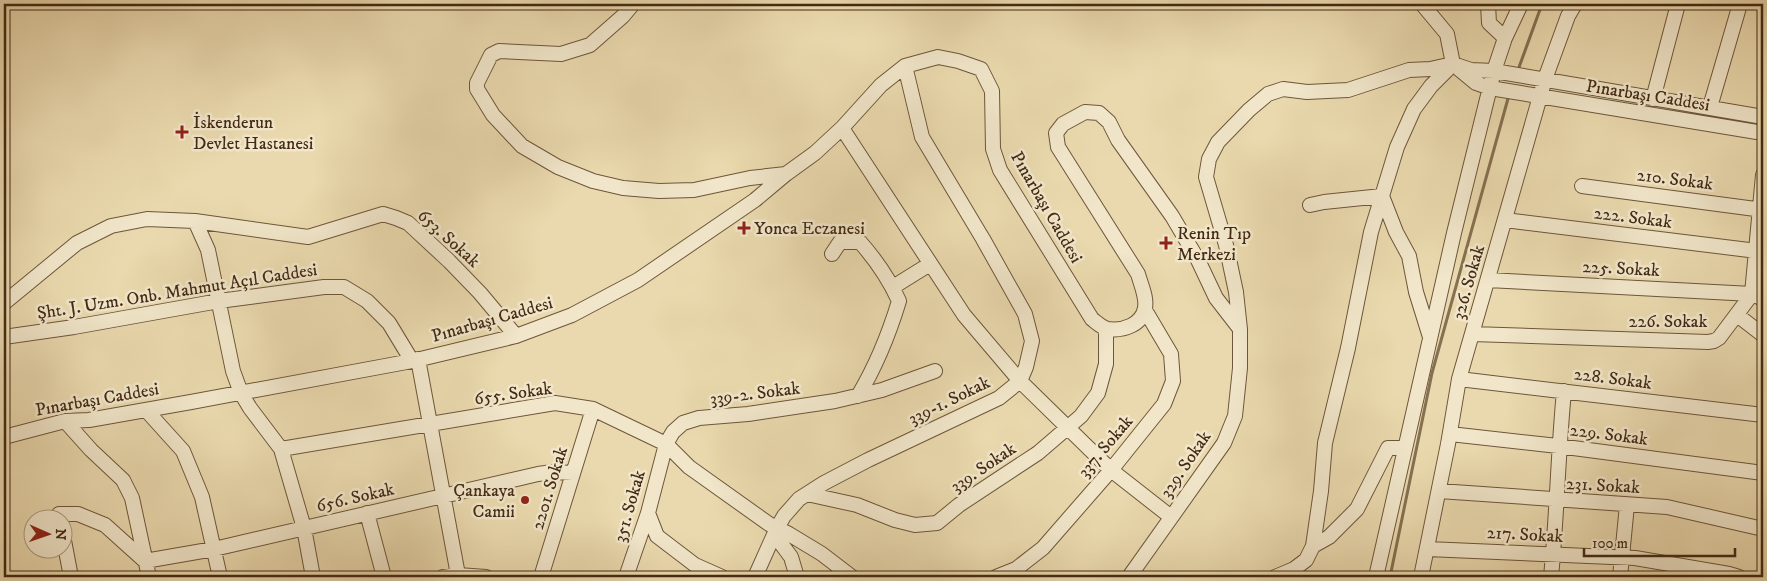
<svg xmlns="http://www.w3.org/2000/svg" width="1767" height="581" font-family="'IM FELL DW Pica',serif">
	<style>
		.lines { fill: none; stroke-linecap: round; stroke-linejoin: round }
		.stream { stroke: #857051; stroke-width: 3 }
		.minor-casing { stroke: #6d563a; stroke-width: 16 }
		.minor { stroke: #f1e6ca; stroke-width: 14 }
		.poi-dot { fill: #8f2418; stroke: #f1e6ca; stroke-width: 2 }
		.labels { text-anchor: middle; stroke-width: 5; stroke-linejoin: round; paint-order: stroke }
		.street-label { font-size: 18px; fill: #432a14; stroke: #f1e6ca }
		.poi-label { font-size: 18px; fill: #432a14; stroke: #f1e6ca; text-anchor: start }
	</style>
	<rect width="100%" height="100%" fill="#ead9ae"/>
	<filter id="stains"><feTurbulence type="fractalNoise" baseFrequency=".004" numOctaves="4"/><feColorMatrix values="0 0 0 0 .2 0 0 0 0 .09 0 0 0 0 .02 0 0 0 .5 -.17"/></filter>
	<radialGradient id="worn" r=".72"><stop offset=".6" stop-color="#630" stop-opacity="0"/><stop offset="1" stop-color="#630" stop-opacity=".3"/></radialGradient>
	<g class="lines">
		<path class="stream" d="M1518 70 1542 4
			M1390 577 1432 373 1509 95"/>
		<g class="minor-casing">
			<path id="minor" d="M633 4 623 16 590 45 561 54 499 51 491 55 477 83V89L493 115 522 146 558 167 593 181 623 188 659 191 694 190 750 178 786 174
				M1422 4 1447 34 1453 64
				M1488 4 1489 23 1505 38
				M1459 69 1476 83 1490 88 1763 133
				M1653 99 1678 4
				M1710 107 1740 4
				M842 128 964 315 1020 381 1111 470 1171 517
				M1582 186 1763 210
				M1310 205 1324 202 1382 196 1396 232 1409 256 1416 292 1430 337
				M1505 220 1757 251
				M832 254 840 242H860C876 260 889 279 899 301 889 334 876 366 858 396
				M1488 280 1752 294 1763 299
				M893 287 930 264
				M4 303 77 243 111 226 147 219 195 221
				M1737 315 1763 335
				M1472 334 1708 342 1714 341 1719 338 1752 294 1763 175
				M4 337 74 327 219 301 324 287H344L367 301 389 323 412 361
				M418 359 458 575
				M1459 379 1763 415
				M146 410 183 451 202 497 220 577
				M65 421 91 450 123 480 132 498 149 577
				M1450 434 1558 446 1763 473
				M4 437 65 421 89 420 191 402 412 361 516 336 572 315 638 280 755 200 786 174 815 153 842 128 881 85 905 66 938 57 958 61 981 69 992 91 993 149 1000 170 1092 319C1096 322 1102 328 1108 329 1123 331 1142 325 1145 308 1147 297 1141 285 1138 274L1058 147 1056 133 1063 124 1085 112 1099 113 1109 122 1118 140 1172 216 1198 260 1216 298 1240 329 1236 292 1226 245 1206 177 1209 159 1218 142 1249 110 1268 94 1283 89 1307 92 1348 90 1409 70 1430 69 1453 64 1471 70 1494 71 1763 117
				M281 449 555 403 593 409 666 444 689 467 769 524 789 534 822 554 852 577
				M1439 491 1667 507 1763 529
				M807 494 857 505 895 520 915 525 937 523 959 505 1038 453 1081 416 1098 393 1106 364V329
				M367 513 384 577
				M648 513 657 536 695 565 722 577
				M60 518 59 514H78L105 525 145 561 214 549 538 474 553 472 573 473
				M62 530 71 577
				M774 534 791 557 797 577
				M1313 546 1329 537 1357 509 1388 448H1405
				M1427 549 1635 558 1729 574 1739 577
				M313 577 304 528 281 449 250 408 241 393 233 371 208 250 195 221 308 237 383 214 396 218 408 223 449 261 480 293 516 336
				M443 577 458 575 486 577
				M541 577 593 409
				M626 577 648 513 666 444 673 432 683 423 699 418 748 414 835 401 882 390 935 371
				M755 577 777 528 784 516 799 499 824 483 868 460 999 398 1020 381 1026 367 1032 341 1025 314 983 239 922 137 905 66
				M996 577 1016 569 1043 548 1111 470 1164 404 1173 381 1171 354 1145 310
				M1129 577 1224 443 1235 416 1240 368V329
				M1275 577 1294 569 1306 560 1313 546 1321 491 1325 443 1348 348 1371 232 1397 147 1414 109 1431 86 1453 64
				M1376 577 1454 233 1494 71 1505 38 1521 4
				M1421 577 1448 444 1459 379 1545 79 1568 16 1575 4
				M1551 577C1557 515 1558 453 1564 391
				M1620 577 1627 505"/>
		</g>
		<use href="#minor" class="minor"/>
	</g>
	<g class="poi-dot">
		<path d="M179.5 124.5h5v5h5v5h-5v5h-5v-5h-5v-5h5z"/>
		<path d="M741.5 220.5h5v5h5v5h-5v5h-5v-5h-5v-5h5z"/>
		<path d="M1163.5 235.5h5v5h5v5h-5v5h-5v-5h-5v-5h5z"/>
		<circle cx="525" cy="500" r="5"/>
	</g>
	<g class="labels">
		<g class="street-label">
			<text transform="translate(1648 95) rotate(9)" y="6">Pınarbaşı Caddesi</text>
			<text transform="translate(1675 179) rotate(7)" y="6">210. Sokak</text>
			<text transform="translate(1047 207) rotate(60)" y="6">Pınarbaşı Caddesi</text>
			<text transform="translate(1633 217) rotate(7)" y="6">222. Sokak</text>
			<text transform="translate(449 238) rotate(42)" y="6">653. Sokak</text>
			<text transform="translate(1621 268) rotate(3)" y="6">225. Sokak</text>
			<text transform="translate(1468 282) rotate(-74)" y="6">326. Sokak</text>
			<text transform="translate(177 291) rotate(-9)" y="6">Şht. J. Uzm. Onb. Mahmut Açıl Caddesi</text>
			<text transform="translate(492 319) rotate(-16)" y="6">Pınarbaşı Caddesi</text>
			<text x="1668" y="327">226. Sokak</text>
			<text transform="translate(1613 378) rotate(7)" y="6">228. Sokak</text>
			<text transform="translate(513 393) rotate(-8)" y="6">655. Sokak</text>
			<text transform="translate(755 393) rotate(-7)" y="6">339-2. Sokak</text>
			<text transform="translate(97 399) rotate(-10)" y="6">Pınarbaşı Caddesi</text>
			<text transform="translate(949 400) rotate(-26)" y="6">339-1. Sokak</text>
			<text transform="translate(1609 434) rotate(7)" y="6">229. Sokak</text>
			<text transform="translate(1105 446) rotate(-50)" y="6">337. Sokak</text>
			<text transform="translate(1185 464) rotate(-56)" y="6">329. Sokak</text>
			<text transform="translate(983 467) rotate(-34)" y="6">339. Sokak</text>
			<text transform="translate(1603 485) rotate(3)" y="6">231. Sokak</text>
			<text transform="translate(549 488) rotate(-73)" y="6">2201. Sokak</text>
			<text transform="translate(355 497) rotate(-13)" y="6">656. Sokak</text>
			<text transform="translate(629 506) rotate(-74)" y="6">351. Sokak</text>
			<text transform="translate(1525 534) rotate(3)" y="6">217. Sokak</text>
		</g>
		<g class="poi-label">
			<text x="193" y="128">İskenderun<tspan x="193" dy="21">Devlet Hastanesi</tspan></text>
			<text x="754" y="234">Yonca Eczanesi</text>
			<text x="1177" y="239">Renin Tıp<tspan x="1177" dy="21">Merkezi</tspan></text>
			<text x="515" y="496" text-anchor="end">Çankaya<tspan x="515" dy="21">Camii</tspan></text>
		</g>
	</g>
	<rect width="1767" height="581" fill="none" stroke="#ead9ae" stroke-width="20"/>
	<rect x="5" y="5" width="1757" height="571" fill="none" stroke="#432a14" stroke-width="2.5"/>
	<rect x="10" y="10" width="1747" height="561" fill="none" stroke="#432a14"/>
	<g transform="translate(48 534) rotate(92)"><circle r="24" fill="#f1e6ca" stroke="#ab9b81"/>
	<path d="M0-4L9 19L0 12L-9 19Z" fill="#8f2418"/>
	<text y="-8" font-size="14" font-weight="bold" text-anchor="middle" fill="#432a14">N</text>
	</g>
	<path d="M1584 548v8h151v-8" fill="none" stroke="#432a14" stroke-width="2.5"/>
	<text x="1592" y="548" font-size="15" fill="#432a14" stroke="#f1e6ca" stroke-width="4" paint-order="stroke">100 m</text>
	<rect width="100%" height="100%" filter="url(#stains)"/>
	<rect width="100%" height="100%" fill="url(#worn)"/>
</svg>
